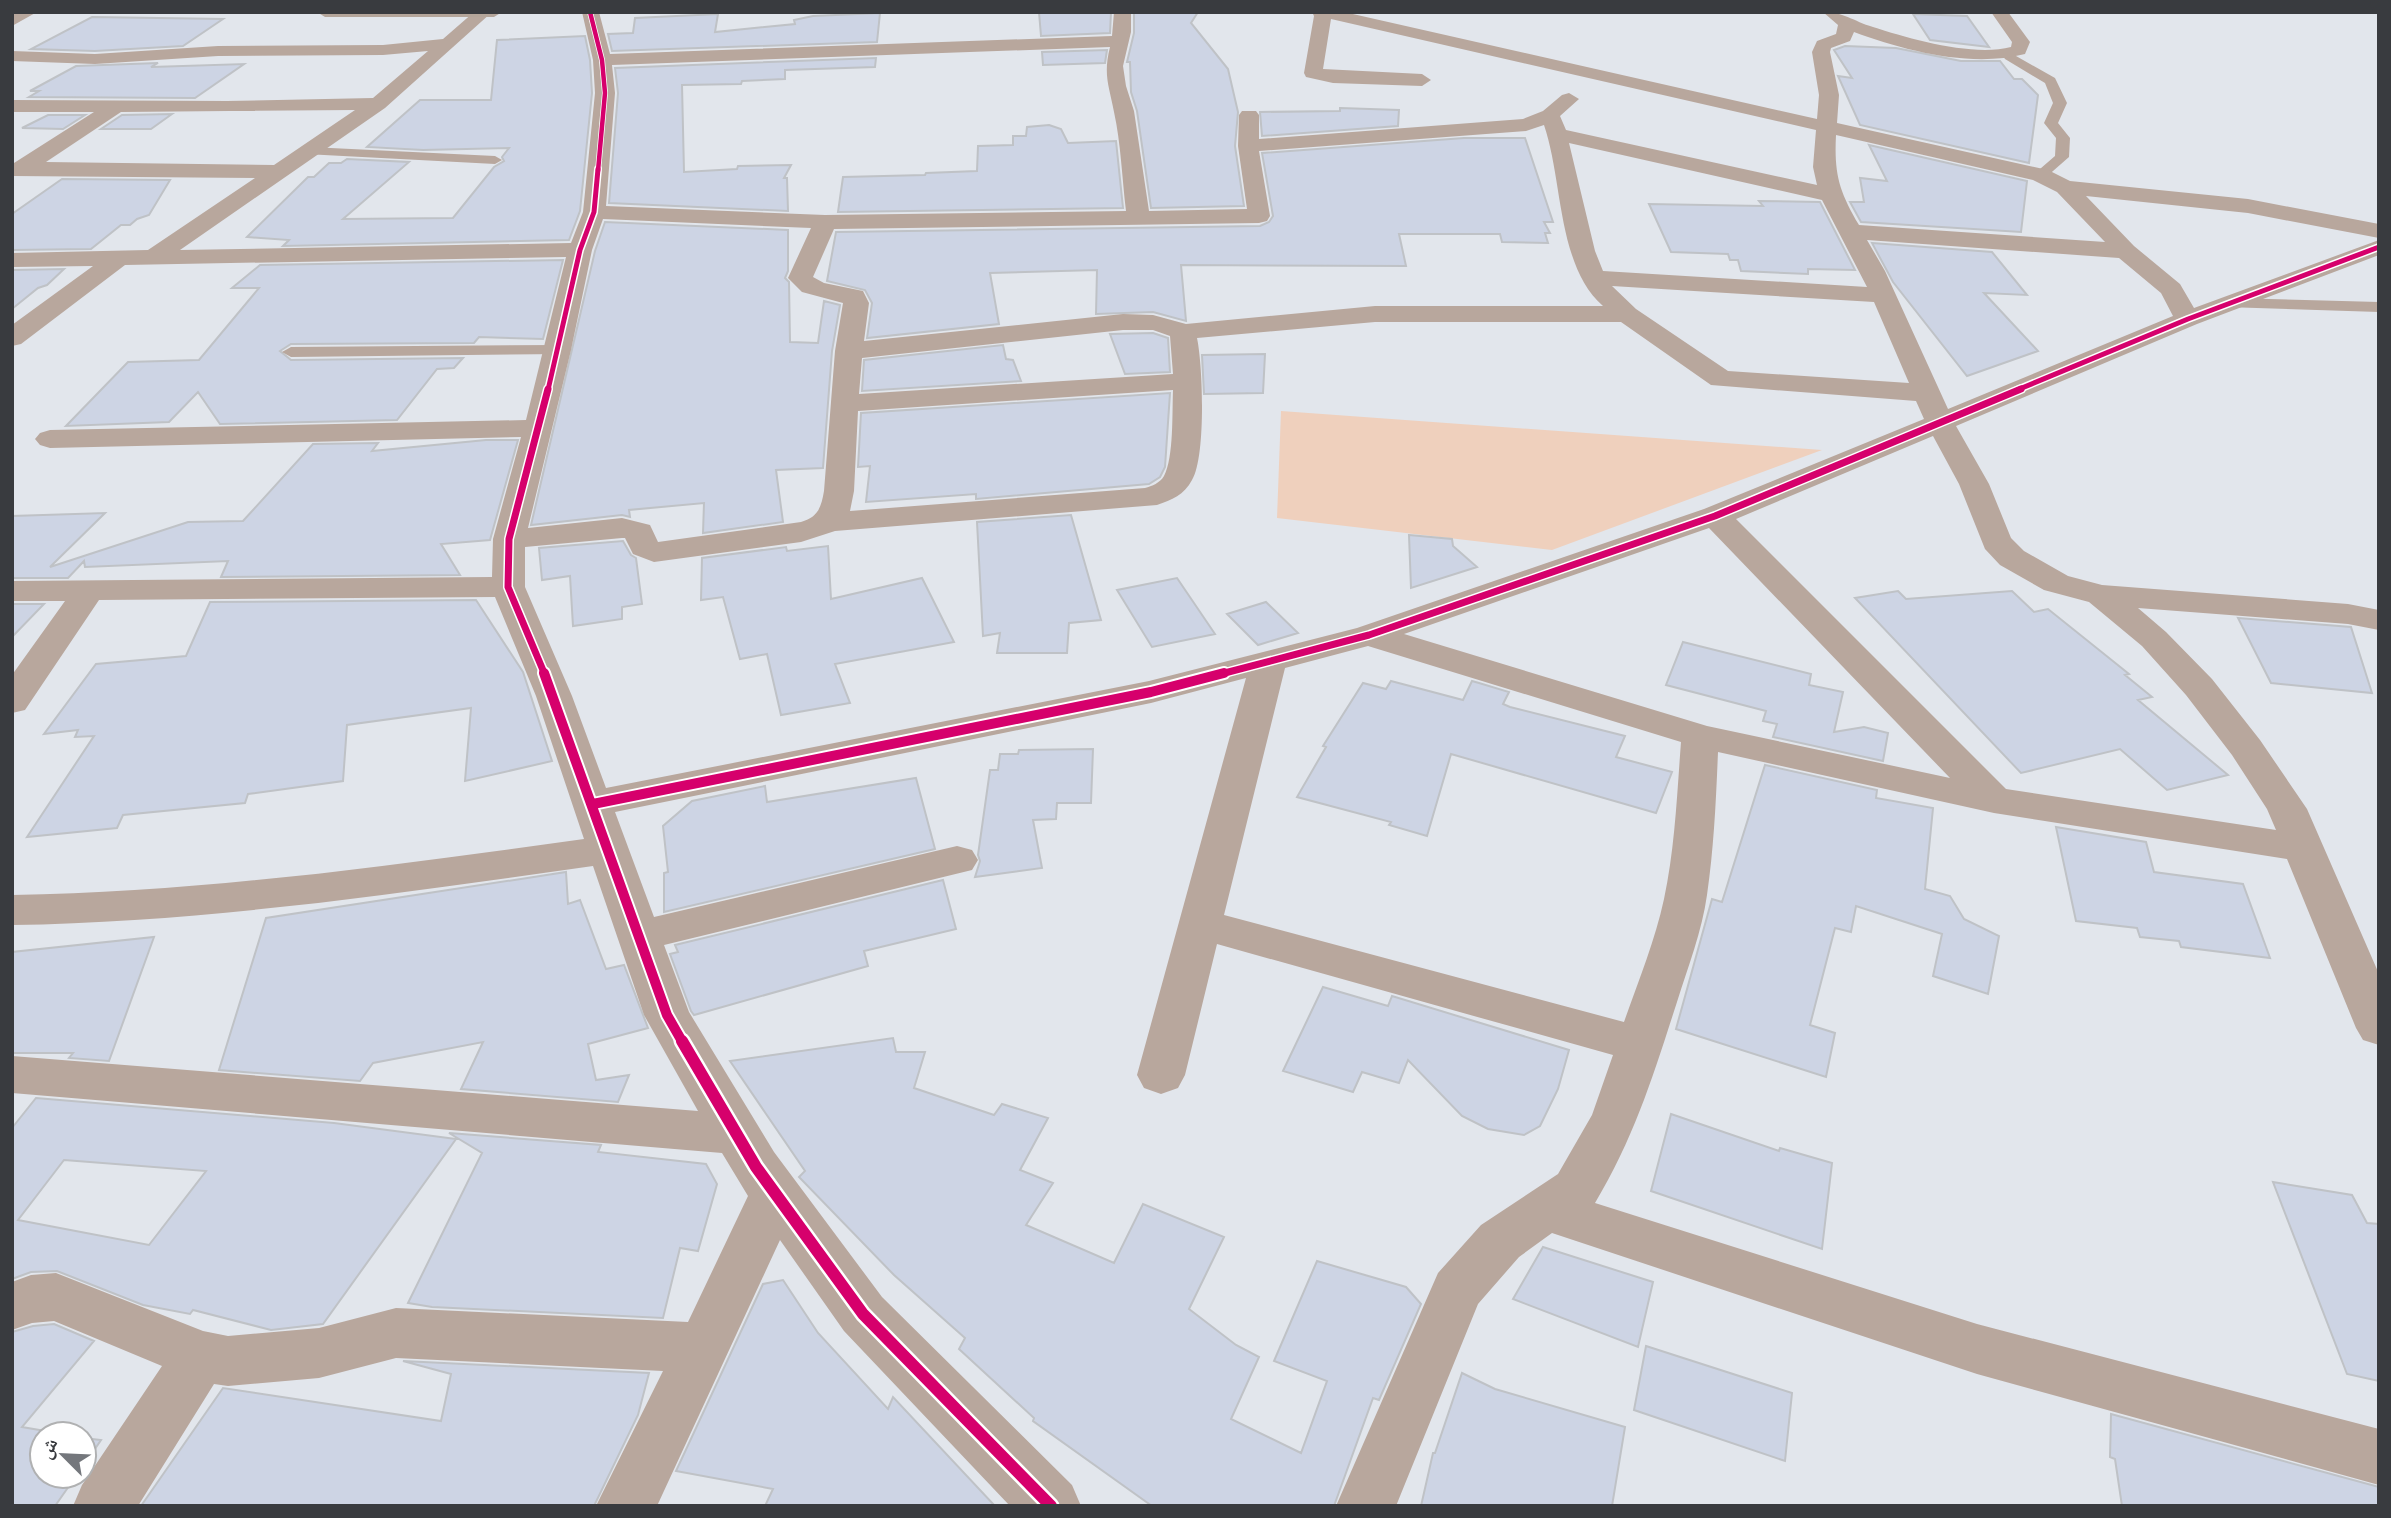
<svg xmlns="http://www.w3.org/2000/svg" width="2391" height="1518" font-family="'IBM Plex Sans','Noto Naskh Arabic',sans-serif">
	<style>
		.green { fill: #efd0bd }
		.building { fill: #cdd4e4; stroke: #bfc2c6; stroke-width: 2; fill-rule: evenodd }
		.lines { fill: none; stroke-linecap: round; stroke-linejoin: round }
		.service { fill: #b8a79d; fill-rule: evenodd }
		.minor { fill: #b8a79d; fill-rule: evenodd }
		.secondary { fill: #b4a59a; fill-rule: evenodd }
		.cycleway-far4-casing { stroke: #fff; stroke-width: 6 }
		.cycleway-far3-casing { stroke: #fff; stroke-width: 8 }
		.cycleway-far2-casing { stroke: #fff; stroke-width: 10 }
		.cycleway-far1-casing { stroke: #fff; stroke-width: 14 }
		.cycleway-casing { stroke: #fff; stroke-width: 17 }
		.cycleway-far4 { stroke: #d6006c; stroke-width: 4.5 }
		.cycleway-far3 { stroke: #d6006c; stroke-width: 5 }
		.cycleway-far2 { stroke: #d6006c; stroke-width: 7 }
		.cycleway-far1 { stroke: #d6006c; stroke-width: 10 }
		.cycleway { stroke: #d6006c; stroke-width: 12 }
	</style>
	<rect width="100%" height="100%" fill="#e2e6ec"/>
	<path class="green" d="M1281 411 1822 450 1552 550 1277 518Z"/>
	<path class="building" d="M1039 12H1111L1110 33 1041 36Z
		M1134 12H1198L1191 23 1228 69 1238 112 1235 146 1244 206 1151 208 1137 111 1131 92 1130 62H1127L1134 33Z
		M880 13 877 42 612 51 608 34 633 33 635 18 718 14 715 32 795 24 794 20 813 16Z
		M1913 14 1967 16 1989 47 1930 40Z
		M92 17 223 19 183 46 95 51 31 49Z
		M585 36 590 60 592 93 580 211 569 240 283 246 289 240 247 237 308 177H314L329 163H341L347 159 409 162 343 219 453 218 494 167 504 161 502 157 509 148 423 150 367 147 420 100H491L497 40Z
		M1845 46 1896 48 1961 61H2000L2014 79H2022L2038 95 2029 163 1860 125 1838 76 1852 78 1834 50Z
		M1107 50 1105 63 1043 65 1042 52Z
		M876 58 875 67 785 70V79L742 81 741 84 682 85 684 172 737 169 738 166 791 165 784 178H787L788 211 609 203 618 93 615 68Z
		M158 63 151 67 244 64 195 98 29 97 39 91H30L76 66Z
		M1340 108 1399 110 1398 126 1262 136 1260 112 1340 111Z
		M172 114 151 129H101L122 115Z
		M48 115H85L63 129 22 128Z
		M1049 125 1061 129 1068 143 1116 141 1123 208 838 212 843 177 925 175 926 173 977 171 978 146 1013 145V136H1026L1027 127Z
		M1464 138H1525L1553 222H1544L1550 233H1545L1548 243 1502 242 1500 234H1399L1406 266 1181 265 1186 321 1153 312 1096 314 1097 270 990 273 999 324 867 338 872 303 865 290 827 281 836 232 1260 226 1269 222 1273 216 1262 153Z
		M1869 145 2027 181 2021 232 1861 222 1850 202H1864L1860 178 1887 181Z
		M62 179 170 180 149 215 137 219 130 225H121L91 249 12 250V214Z
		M1759 201 1820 202 1855 270 1808 269V274L1741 271 1738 260H1730L1728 254 1671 252 1649 204 1763 206Z
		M605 222 788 230V271L785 278 789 282 790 342 818 343 824 301 840 305 832 351 823 468 776 470 783 522 703 533 704 503 629 510 630 517 622 515 531 525 595 251Z
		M1872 243 1992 252 2027 295 1984 293 2038 351 1967 376 1893 282Z
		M563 260 543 339 479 337 474 343 291 344 280 351 291 360 463 358 454 368 437 369 397 420 220 424 198 392 169 422 66 426 128 362 199 360 259 288H232L260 265Z
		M64 269 47 285 38 288 12 309V270Z
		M1153 333 1168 338 1170 372 1125 374 1110 334Z
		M1003 345 1006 359 1013 360 1021 381 862 391 864 360Z
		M1265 354 1263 393 1204 394 1202 355Z
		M1170 393 1165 467 1160 477 1149 484 976 499V494L866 502 870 466 858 467 861 413Z
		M486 440H518L490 540 441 544 460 575 221 577 228 561 85 567 84 561 68 578H12V516L105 513 50 567 188 522 243 521 313 444 378 443 372 451Z
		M1071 515 1101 620 1069 623 1067 653H997L1000 633 983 636 977 522Z
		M1409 535 1452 539 1453 546 1477 567 1411 588Z
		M623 541 631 555 636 558 642 604 622 607V619L573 626 570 576 542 580 539 548Z
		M828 546 831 599 922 578 954 642 835 664 850 703 781 715 767 654 740 659 723 597 701 600 702 558 786 547 787 551Z
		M1177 578 1215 634 1152 647 1117 590Z
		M1898 591 1906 599 2012 591 2034 612 2048 609 2129 674 2125 675 2152 697 2138 700 2228 775 2167 790 2120 749 2021 773 1855 598Z
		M476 600 523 672 552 761 465 781 471 708 347 725 343 781 248 794 245 803 123 815 117 828 27 837 94 736 75 737 78 730 44 734 96 664 186 656 210 602Z
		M1266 602 1298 633 1258 645 1227 614Z
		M12 604H44L12 637Z
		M2238 618 2351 627 2372 693 2271 683Z
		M1683 642 1811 674 1809 685 1843 692 1834 732 1864 727 1888 733 1883 761 1773 737 1777 724 1763 721 1766 711 1666 685Z
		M1391 681 1463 700 1472 681 1479 683 1509 692 1503 704 1510 707 1625 736 1616 757 1672 772 1656 813 1451 754 1427 836 1389 825 1391 822 1297 797 1326 747 1323 746 1363 683 1386 689Z
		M1093 749 1091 803H1057L1056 819 1033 820 1042 868 975 877 980 861 978 855 990 770H998L1000 754H1018L1019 750Z
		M1765 765 1877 790 1876 798 1933 808 1925 889 1950 896 1964 919 1999 936 1988 994 1933 976 1942 934 1856 906 1851 932 1835 928 1810 1025 1835 1033 1826 1077 1676 1029 1712 899 1722 902Z
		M916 778 935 849 664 912V873L668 872 663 826 692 801 765 786 767 802Z
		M2056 827 2146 842 2154 872 2243 884 2270 958 2181 947 2179 941 2140 937 2137 928 2076 921Z
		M566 872 568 904 580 900 606 969 624 965 648 1028 588 1044 596 1080 629 1075 618 1102 461 1089 483 1042 373 1063 360 1081 219 1070 266 918Z
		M943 880 956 929 864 951 868 966 694 1015 691 1011 670 954 678 952 675 945Z
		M154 937 109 1061 69 1058 73 1053H12V952Z
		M1323 987 1388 1006 1392 996 1569 1050 1558 1089 1540 1126 1524 1135 1488 1129 1462 1116 1408 1060 1399 1083 1362 1072 1353 1092 1283 1071Z
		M893 1038 896 1052H925L914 1088 994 1115 1002 1104 1048 1118 1020 1170 1053 1183 1026 1225 1114 1263 1143 1204 1224 1237 1189 1309 1236 1345 1259 1357 1231 1419 1301 1453 1327 1381 1274 1361 1317 1261 1406 1287 1421 1304 1379 1400 1373 1398 1334 1506H1152L1033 1421 1034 1418 959 1349 965 1338 894 1275 799 1177 805 1171 730 1061Z
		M36 1098 334 1123 456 1139 323 1324 271 1330 193 1310 190 1314 143 1305 57 1271 31 1272 12 1279V1128ZM64 1160 206 1171 149 1245 18 1220Z
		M1671 1114 1779 1151 1780 1148 1832 1163 1822 1249 1651 1191Z
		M449 1133 601 1145 598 1152 706 1164 717 1184 698 1251 680 1248 663 1318 432 1307 408 1303 482 1153Z
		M2273 1182 2352 1195 2367 1223 2379 1224V1381L2347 1374Z
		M1543 1247 1653 1282 1638 1347 1513 1299Z
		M783 1280 818 1333 888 1409 893 1397 995 1506H765L773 1489 676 1471 763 1284Z
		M54 1324 94 1341 22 1427 63 1434H42V1476H76L55 1506H12V1332L33 1326Z
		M1646 1346 1792 1393 1785 1461 1634 1410Z
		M403 1361 649 1373 638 1415 594 1506H141L223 1388 441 1421 451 1374Z
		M1462 1373 1495 1389 1625 1427 1612 1506H1421L1433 1453H1435Z
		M2111 1414 2379 1487V1506H2122L2115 1459 2110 1457Z
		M84 1438 101 1440 84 1465Z"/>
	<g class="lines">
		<path class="service" d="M2009 52 2055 78 2067 103 2058 123 2070 138 2069 157 2045 178 2040 179 2033 175 2055 156 2056 138 2044 123 2053 103 2045 83 2005 59 2003 56Z
			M310 147 495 156 502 160 495 164 305 154 303 151Z
			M2231 298 2379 302V312L2225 307 2222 303Z
			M558 345 564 346 567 350 564 354 291 357 282 352 291 347Z"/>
		<path class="minor" d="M16 12H37L12 26V14Z
			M474 12 491 13 385 108 180 250 571 243 583 212 595 93 593 60 582 12H599L610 54 1112 36 1114 12H1131V32L1123 66 1126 86 1134 111 1149 211 1247 209 1238 146 1239 115 1242 111H1256L1259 115V139L1523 119 1543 111 1562 95 1569 93 1579 99 1560 116 1566 130 1817 185 1813 167 1816 130 1331 19 1323 69 1422 74 1431 80 1422 86 1333 83 1306 77 1304 73 1314 16 1312 12H1344L1817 119 1819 95 1812 52 1817 41 1836 34 1838 25 1823 12C1844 12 1853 21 1873 27 1910 39 1973 57 2011 47L2012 42 1991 12H2008L2030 42 2025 54C1971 68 1906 51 1854 32L1850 41 1831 48 1830 52 1839 95 1837 123 2048 170 2070 181 2248 199 2379 224V238L2248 213 2086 196 2134 246 2180 284 2194 308 2379 240V255L2197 324 1956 426 1989 484 2011 538 2024 551 2068 576 2102 585 2348 604 2379 610V630L2348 624 2138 608 2166 632 2212 679 2260 740 2307 809 2379 974V1045L2363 1040 2356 1028 2287 859 1994 813 1718 752C1716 800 1714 847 1707 895 1702 931 1688 967 1677 1002 1653 1076 1635 1136 1595 1203L1977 1324 2379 1429V1485L1977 1374 1552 1233 1519 1257 1478 1304 1396 1506H1336L1438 1273 1481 1225 1558 1174 1592 1115 1613 1055 1217 944 1185 1075 1178 1088 1161 1094 1144 1088 1137 1075 1246 678 1151 703 615 812 654 917 957 846 972 850 978 860 972 870 664 945 689 1012 774 1152 882 1297 1072 1485 1081 1506H1010L844 1331 780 1240 657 1506H596L663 1371 396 1358 319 1378 228 1386 214 1384 138 1506H73L82 1485 162 1366 54 1321 32 1323 12 1330V1282L31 1275 56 1273 203 1331 228 1336 319 1328 396 1308 688 1322 748 1196 722 1153 12 1093V1056L698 1111 644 1015 593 866C400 893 208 922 12 925V895C205 892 394 865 584 839L536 696 495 597 99 600 25 710 12 713V675L65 601H12V581L492 577 493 539 521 437 50 448 40 445 35 439 40 433 50 430 526 420 566 257 125 265 21 344 12 346V325L93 266 12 267V253L148 250 255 178 12 176 14 163 94 112H12V100L227 101 373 98 428 51 383 55 218 56 95 64 12 61V51L95 54 218 46 383 45 443 39ZM1110 47C1103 75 1109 85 1114 112 1121 144 1122 178 1126 211L825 215 606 206 615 93 612 65ZM355 110 274 165 46 162 121 112ZM1544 125C1563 180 1557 266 1603 306H1375L1186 324 1153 315 1123 314 864 341 869 303 863 291 824 283 813 277 834 229 1259 223 1267 221 1270 216 1259 151 1526 131ZM1836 135 2033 180 2057 192 2105 242 1859 225C1839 191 1834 174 1836 135ZM1569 143 1822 200 1867 287 1603 271 1595 251ZM603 219 811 228 788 278 802 292 843 303 835 351 824 491C821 508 818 517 801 522L658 542 650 525 622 518 528 528 571 350 592 250ZM1867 240 2119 258 2161 293 2173 316 1948 409 1885 271ZM1612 286 1874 302 1909 383 1728 371 1636 309ZM1375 322H1621L1711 385 1916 401 1924 419 1704 509 1357 628 1149 681 606 788 572 696 525 587V547L622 538H625L633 554 654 562 801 542 835 531 1157 505C1172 500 1184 495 1192 480 1206 457 1203 366 1197 338ZM1123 330H1153L1170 336 1173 374 859 394 862 358ZM1173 390C1172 412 1174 457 1164 476 1160 483 1152 486 1145 488L850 511 854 491 858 411ZM1933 436 1959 484 1985 549 2000 565 2044 590 2089 602 2142 646 2186 695 2232 755 2267 809 2276 830 2006 789 1736 519ZM1709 528 1950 778 1707 726 1404 634ZM1368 646 1681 742C1677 794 1675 848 1664 899 1655 941 1638 982 1624 1022L1224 915 1285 668Z"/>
		<path class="secondary" d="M317 12H502L494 17H325Z"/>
		<g class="cycleway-far4-casing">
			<path id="cycleway-far4" d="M590 12 602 60 605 93 598 171"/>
		</g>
		<g class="cycleway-far3-casing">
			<path id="cycleway-far3" d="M548 390 580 250 594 212 598 169
				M2017 390 2188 319 2379 247"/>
		</g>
		<g class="cycleway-far2-casing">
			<path id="cycleway-far2" d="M545 675 508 587 509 539 548 389
				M1217 675 1369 635 1715 516 2021 389"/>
		</g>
		<g class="cycleway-far1-casing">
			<path id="cycleway-far1" d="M544 673 667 1015 683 1043
				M593 804 1151 692 1224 673"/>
		</g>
		<g class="cycleway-casing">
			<path id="cycleway" d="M682 1041 756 1167 863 1314 1051 1506"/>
		</g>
		<use href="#cycleway-far4" class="cycleway-far4"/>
		<use href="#cycleway-far3" class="cycleway-far3"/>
		<use href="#cycleway-far2" class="cycleway-far2"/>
		<use href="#cycleway-far1" class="cycleway-far1"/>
		<use href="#cycleway" class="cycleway"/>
	</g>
	<rect width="2391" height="1518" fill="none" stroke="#393b3f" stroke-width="28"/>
	<g transform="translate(63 1455) rotate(294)"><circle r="33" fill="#ffffff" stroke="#b0b1b2" stroke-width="2"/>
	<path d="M0-5L12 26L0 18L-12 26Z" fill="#74777c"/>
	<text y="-10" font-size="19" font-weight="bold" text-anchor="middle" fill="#393b3f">ش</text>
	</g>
</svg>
